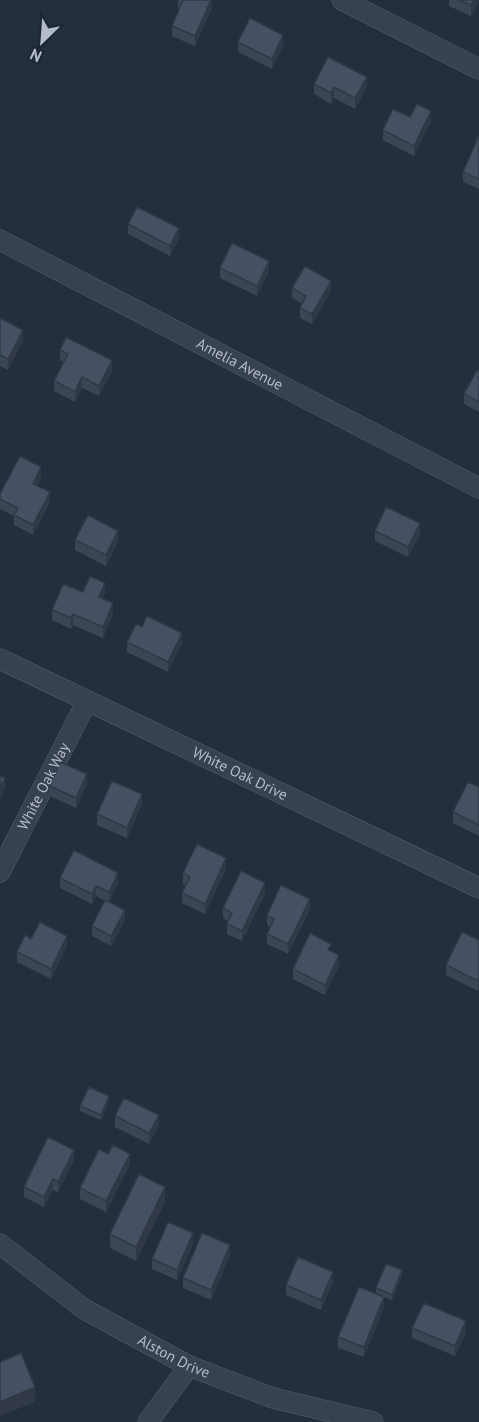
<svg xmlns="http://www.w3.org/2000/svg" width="479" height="1422" font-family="'PT Sans',sans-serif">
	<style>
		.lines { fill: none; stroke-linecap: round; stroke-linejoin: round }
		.minor-casing { stroke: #565f6c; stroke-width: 21 }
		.minor { stroke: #38414e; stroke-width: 20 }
		.wall { fill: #3b4654 }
		.shaded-wall { fill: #303945 }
		.building { fill: #455162; stroke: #303945; stroke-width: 1.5 }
		.labels { text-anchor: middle; stroke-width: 6; stroke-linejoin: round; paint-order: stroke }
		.street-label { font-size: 15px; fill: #b4bcc9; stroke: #1d2633 }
	</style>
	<rect width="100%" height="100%" fill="#242f3e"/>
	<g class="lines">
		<g class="minor-casing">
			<g id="minor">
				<path d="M342 0 479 69"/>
				<path id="s1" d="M0 240 479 488"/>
				<path id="s2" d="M0 659 479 888"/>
				<path id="s3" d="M0 872 87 701"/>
				<path id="s4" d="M0 1244 84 1309 189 1366 273 1398 373 1422"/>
				<path d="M148 1422 189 1366"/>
			</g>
		</g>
		<use href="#minor" class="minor"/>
	</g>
	<path class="wall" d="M178 0H212V8L195 46 172 36V26L179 9H178Z
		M449 0H479L471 16 449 6Z
		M238 42 283 45 272 69 238 52Z
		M314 84 367 87 355 109 334 98 331 104 314 94Z
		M410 117 431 121 414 156 383 140V130Z
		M479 135V189L463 182V172Z
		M128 224 179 238 170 256 128 234Z
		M220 268 269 271 257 296 220 278Z
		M292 288 331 291 312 324 300 318V308L302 304 292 298Z
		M0 318 23 340 8 370 0 366Z
		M60 350 112 371 99 396 82 388 75 402 54 391V381L64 362 60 360Z
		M479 371V412L464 404V394Z
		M41 478 37 486 50 502 33 535 14 525V516L0 509V494Z
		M375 531 420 534 408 557 375 541Z
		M75 540 118 541 106 566 75 550Z
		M83 592 105 593 102 598 113 613 103 638 73 625 71 629 52 620V610Z
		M142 627 182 643 168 672 127 652V642Z
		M87 784 76 808 50 796V786Z
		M479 787V836L453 823V812Z
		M142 804 127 838 97 825V814Z
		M226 868 205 914 182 903V893L186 885 183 884V873Z
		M60 878 118 883 109 902 125 920 111 946 92 936V926L105 901 96 896 92 904 60 888Z
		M265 894 242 941 227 934V924L228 921 223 918V908Z
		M310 909 288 954 267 944V934L270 927 267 925V915Z
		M479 940 478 991 446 975V965Z
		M67 946 51 979 17 962V952Z
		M331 951 339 966 325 995 293 979V969Z
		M109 1102 101 1120 80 1111V1106Z
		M115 1116 159 1125 149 1144 115 1127Z
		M108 1154 130 1164 106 1212 80 1199V1188Z
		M74 1160 58 1192 53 1190 44 1207 24 1197V1187Z
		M165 1202 136 1261 110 1248V1234Z
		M193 1244 177 1280 152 1269V1259Z
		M230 1255 211 1300 183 1288V1278Z
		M402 1275 392 1300 384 1297V1307L364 1357 338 1348V1337L376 1294V1288Z
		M333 1282 321 1310 286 1295V1285Z
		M412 1328 466 1332 455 1356 412 1338Z"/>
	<path class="shaded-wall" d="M211 0H212V8L195 46V36Z
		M474 0H479L471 16V5Z
		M283 35V45L272 69V59Z
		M367 77V87L355 109V98Z
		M334 87V98L331 104V93Z
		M431 111V121L414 156V146Z
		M179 228V238L170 256V246Z
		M269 261V271L257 296V286Z
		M331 281V291L312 324V314Z
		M23 330V340L8 370V359Z
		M112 360V371L99 396V386Z
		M82 377V388L75 402V392Z
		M41 467V478L33 494V484Z
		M50 492V502L33 535V525Z
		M420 523V534L408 557V547Z
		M118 531V541L106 566V555Z
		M105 583V593L99 607V597Z
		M113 603V613L103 638V627Z
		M73 614V625L71 629V618Z
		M182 633V643L168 672V662Z
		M87 774V784L76 808V798Z
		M5 778V788L0 799V788Z
		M142 794V804L127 838V828Z
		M226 858V868L205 914V904Z
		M118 873V883L109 902V892Z
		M265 883V894L242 941V931Z
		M96 886V896L92 904V894Z
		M310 899V909L288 954V944Z
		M125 910V920L111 946V936Z
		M67 936V946L51 979V969Z
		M339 955V966L325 995V985Z
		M479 978V988L478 991V981Z
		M109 1096V1102L101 1120V1115Z
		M159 1115V1125L149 1144V1133Z
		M74 1150V1160L58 1192V1182Z
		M130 1154V1164L106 1212V1201Z
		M53 1179V1190L44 1207V1197Z
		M165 1187V1202L136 1261V1247Z
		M193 1233V1244L177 1280V1270Z
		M230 1245V1255L211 1300V1290Z
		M402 1270V1275L392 1300V1295Z
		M333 1272V1282L321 1310V1300Z
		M384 1297V1307L364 1357V1347Z
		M466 1321V1332L455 1356V1346Z
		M35 1387V1402L0 1416V1402Z"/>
	<path class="building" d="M182 0H211L195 36 172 26 183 0Z
		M459 0H474L471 5Z
		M250 18 283 35 272 59 238 42Z
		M328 57 367 77 355 98 334 87 331 93 314 84Z
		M417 104 431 111 414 146 383 130 393 109 410 117Z
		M479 135V179L463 172Z
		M137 207 179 228 170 246 128 224Z
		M232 243 269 261 257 286 220 268Z
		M305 266 331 281 312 314 300 308 306 296 292 288Z
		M0 318 23 330 8 359 0 355Z
		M66 337 112 360 99 386 82 377 75 392 54 381 68 354 60 350Z
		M477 370 479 371V402L464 394Z
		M20 456 41 467 33 484 50 492 33 525 14 515 18 508 0 499V494Z
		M386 507 420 523 408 547 375 531Z
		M88 515 118 531 106 555 75 540Z
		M90 576 105 583 99 597 113 603 103 627 73 614 71 618 52 610 63 584 83 592Z
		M147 616 182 633 168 662 127 642 136 624 142 627Z
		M60 762 87 774 76 798 50 786Z
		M0 776 5 778 0 788Z
		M112 781 142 794 127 828 97 814Z
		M468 782 479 787V825L453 812Z
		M197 844 226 858 205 904 182 893 190 877 183 873Z
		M74 850 118 873 109 892 96 886 92 894 60 878Z
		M241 871 265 883 242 931 227 924 232 913 223 908Z
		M281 885 310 899 288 944 267 934 274 919 267 915Z
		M105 900 125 910 111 936 92 926Z
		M40 922 67 936 51 969 17 952 25 935 31 939Z
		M462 932 479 940V978L478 981 446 965Z
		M310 933 331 944 328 950 339 955 325 985 293 969Z
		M89 1087 109 1096 101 1115 80 1106Z
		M124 1098 159 1115 149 1133 115 1116Z
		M48 1137 74 1150 58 1182 53 1179 44 1197 24 1187Z
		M113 1145 130 1154 106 1201 80 1188 99 1149 108 1154Z
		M139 1174 165 1187 136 1247 110 1234Z
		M168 1222 193 1233 177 1270 152 1259Z
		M202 1233 230 1245 211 1290 183 1278Z
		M298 1257 333 1272 321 1300 286 1285Z
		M386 1264 402 1270 392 1295 376 1288Z
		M359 1287 384 1297 364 1347 338 1337Z
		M424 1303 466 1321 455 1346 412 1328Z
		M21 1353 35 1387 0 1402V1362Z"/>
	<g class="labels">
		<g class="street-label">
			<text dy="5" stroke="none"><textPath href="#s1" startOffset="270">Amelia Avenue</textPath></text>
			<text dy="5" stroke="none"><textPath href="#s2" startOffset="266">White Oak Drive</textPath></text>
			<text dy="5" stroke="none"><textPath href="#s3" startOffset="96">White Oak Way</textPath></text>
			<text dy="5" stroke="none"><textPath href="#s4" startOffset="208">Alston Drive</textPath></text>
		</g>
	</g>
	<g transform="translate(42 42) rotate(205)" stroke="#1d2633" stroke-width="4.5" paint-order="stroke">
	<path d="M0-4.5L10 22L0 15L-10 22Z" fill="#b4bcc9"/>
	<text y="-9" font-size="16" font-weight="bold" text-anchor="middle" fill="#b4bcc9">N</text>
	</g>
</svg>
